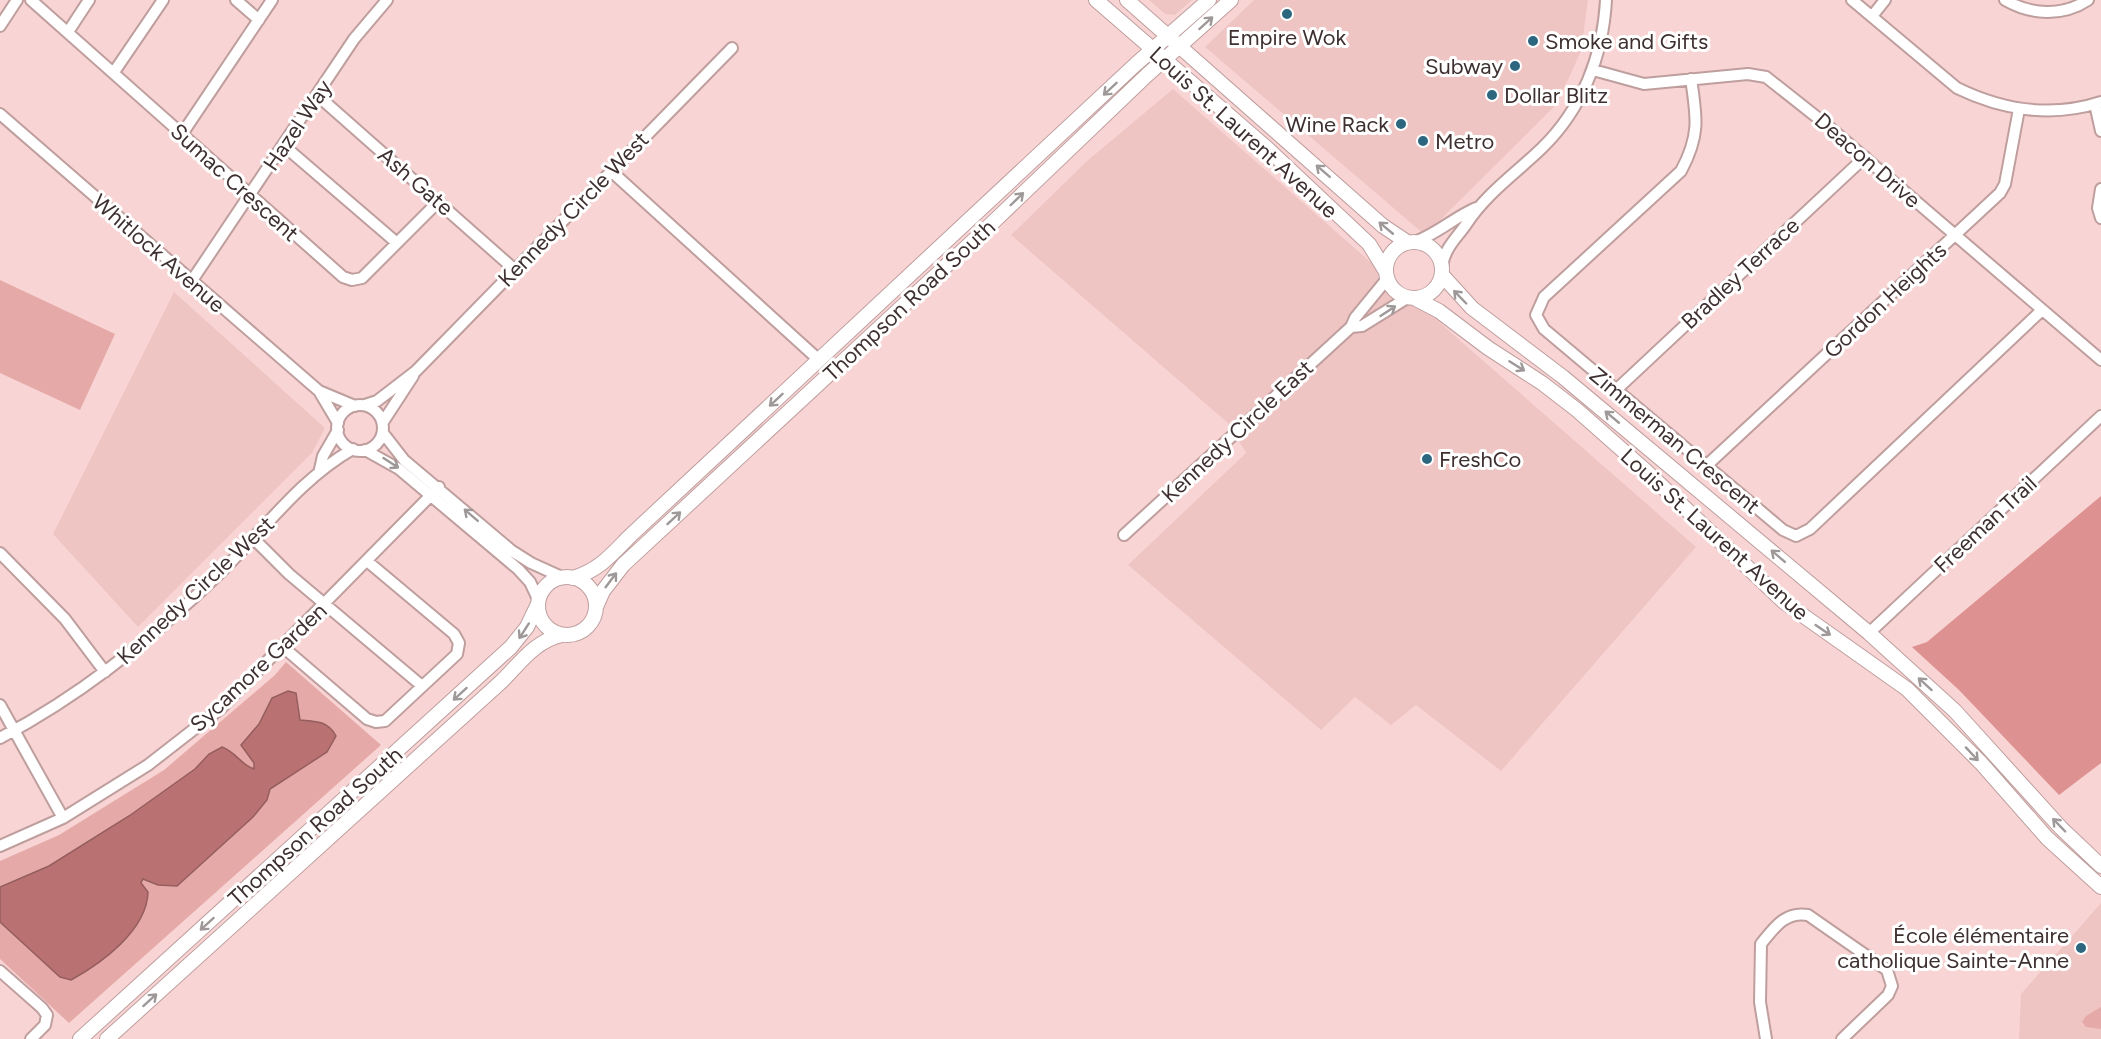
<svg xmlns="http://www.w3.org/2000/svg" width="2101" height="1039" font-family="Figtree,sans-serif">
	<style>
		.built { fill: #efc5c4 }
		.green { fill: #e5a9a8 }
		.forest { fill: #dd9191 }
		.water { fill: #ba7171; stroke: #955e5e; stroke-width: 1.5 }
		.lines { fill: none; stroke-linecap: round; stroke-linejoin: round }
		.minor-casing { stroke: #bf9e9e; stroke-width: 14 }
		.major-casing { stroke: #bf9e9e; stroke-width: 16 }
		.minor { stroke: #fff; stroke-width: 10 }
		.major { stroke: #fff; stroke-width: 14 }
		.oneway { stroke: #9e9898 }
		.poi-dot { fill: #2d667f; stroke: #fff; stroke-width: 2 }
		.labels { text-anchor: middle; stroke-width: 6; stroke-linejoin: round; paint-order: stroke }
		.poi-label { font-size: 22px; fill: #3e3030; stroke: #fff; text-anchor: start }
		.street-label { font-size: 22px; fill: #3e3030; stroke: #fff }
	</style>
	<rect width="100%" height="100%" fill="#f8d5d4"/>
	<path class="built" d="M1149 0H1192L1175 15 1165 14Z
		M1254 0H1588L1581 51 1557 104 1425 235 1205 47Z
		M1173 89 1696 547 1501 771 1416 705 1391 725 1355 697 1321 730 1128 565 1246 453 1229 424 1011 235 1087 161Z
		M174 292 325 428 312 453 138 627 53 534Z
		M2101 903V1039H2019L2021 994Z"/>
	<path class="green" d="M0 280 115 334 80 410 0 373Z
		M286 662 381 745 69 1023 0 959V861L59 835 164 770 275 675Z
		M2101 1007V1029L2086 1027 2082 1022 2086 1016Z"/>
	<path class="forest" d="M2101 496V763L2059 795 1959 690 1912 647 1927 642Z"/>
	<path class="water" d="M288 691 296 693 300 720C316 721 328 721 336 736L327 752 270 789 267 800 253 817 177 886 158 885 143 879 141 883 148 892C147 930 102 963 71 980L60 977 0 922V887L49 866 129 816 195 769 209 754 222 747C236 752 241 765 254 769V763L241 745 259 724 272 698Z"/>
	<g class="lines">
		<g class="minor-casing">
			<path id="minor" d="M31 0 343 277 352 280 362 278 439 201
				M236 0 259 20
				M1852 0 1957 88C2002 110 2052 118 2101 102
				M2005 0C2031 15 2062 17 2088 0
				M1873 15 1885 0
				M0 26 17 0
				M68 32 89 0
				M1593 70 1644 84 1748 74 1766 77 1828 126 2101 360
				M114 72 163 0
				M1691 79C1697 118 1700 136 1681 171L1544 297 1536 315 1544 329 1783 530 1796 536 1810 529 2042 310
				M317 95 514 269
				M2095 104 2101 131
				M0 114 319 391 338 423
				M182 134 272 0
				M283 145 397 243
				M611 171 819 360
				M2101 189 2098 208 2101 218
				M1417 241C1438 233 1455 217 1476 208
				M1442 266C1445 247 1457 238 1467 223 1487 193 1516 173 1542 148 1582 109 1603 56 1606 0
				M1387 279 1355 318 1351 327 1362 326 1407 298
				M191 282 354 39 387 0
				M1616 390 1865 157
				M319 391 355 406
				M365 405 377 401 416 371 732 48
				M337 428a23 23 0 1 1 46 0a23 23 0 1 1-46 0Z
				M383 422 413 376
				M383 433 404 460 512 551 531 563 564 578
				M365 450 399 469 518 569 530 582 538 599
				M1706 466 2000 193 2005 184 2019 109
				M320 469 323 456 338 430
				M1124 535 1351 327
				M253 538 289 574 422 686
				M0 553 65 619 105 672
				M1869 633 2101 416
				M283 647 367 719 376 722 385 721 457 654 459 643 454 634 367 561
				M0 705 63 818
				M0 738C82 695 154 637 221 572 264 530 300 479 353 449
				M0 846 63 818 148 765 220 709 439 487
				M0 971 42 1008 47 1015 45 1025 31 1039
				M1766 1039 1760 1002 1761 944C1774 928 1785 911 1808 915L1887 970 1892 986 1888 995 1842 1039"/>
		</g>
		<g class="major-casing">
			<path id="major" d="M1096 0 1269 150 1369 244 1385 270
				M1127 0 1383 226 1407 242
				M1386 270a28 28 0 1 1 56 0a28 28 0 1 1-56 0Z
				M1442 275 1472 308 1563 377 1869 633 1955 711 2061 828 2101 866
				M1416 299 1439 311 1488 348 1542 383 1577 410 1646 471 1784 602 1907 689 1981 763 2047 838 2101 887
				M538 606a29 29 0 1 1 58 0a29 29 0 1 1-58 0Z
				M573 578C600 570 612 554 631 535L1136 64 1209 0
				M596 607 603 591 623 565 987 228 1147 75 1231 0
				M80 1039 511 647 527 627 538 604
				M107 1039 502 681C521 662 535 641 562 635"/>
		</g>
		<use href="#minor" class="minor"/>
		<use href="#major" class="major"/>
	</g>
	<defs><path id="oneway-shaft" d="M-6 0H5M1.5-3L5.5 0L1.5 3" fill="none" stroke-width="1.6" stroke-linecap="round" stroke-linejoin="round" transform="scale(1.5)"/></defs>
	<g class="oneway">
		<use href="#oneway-shaft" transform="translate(1206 23) rotate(-42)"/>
		<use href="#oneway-shaft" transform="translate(1110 89) rotate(137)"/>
		<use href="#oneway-shaft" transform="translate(1323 171) rotate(-139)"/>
		<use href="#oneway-shaft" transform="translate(1017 199) rotate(-44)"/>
		<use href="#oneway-shaft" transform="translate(1386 228) rotate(-140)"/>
		<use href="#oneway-shaft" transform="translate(1460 297) rotate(-134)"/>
		<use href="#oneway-shaft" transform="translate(1388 311) rotate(-33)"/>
		<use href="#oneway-shaft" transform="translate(1517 366) rotate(32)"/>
		<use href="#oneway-shaft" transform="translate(776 400) rotate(137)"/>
		<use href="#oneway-shaft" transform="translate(1612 417) rotate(-140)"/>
		<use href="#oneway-shaft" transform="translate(391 463) rotate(33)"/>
		<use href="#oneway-shaft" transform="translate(471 515) rotate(-139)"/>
		<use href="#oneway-shaft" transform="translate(674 518) rotate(-43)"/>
		<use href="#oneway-shaft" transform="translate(1778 556) rotate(-139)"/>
		<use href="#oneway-shaft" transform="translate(611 580) rotate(-53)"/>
		<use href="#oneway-shaft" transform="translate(1823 630) rotate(34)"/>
		<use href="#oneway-shaft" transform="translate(524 631) rotate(123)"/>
		<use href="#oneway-shaft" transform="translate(1925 684) rotate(-138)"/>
		<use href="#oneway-shaft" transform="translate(460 694) rotate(138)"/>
		<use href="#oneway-shaft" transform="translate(1972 754) rotate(47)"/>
		<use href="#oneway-shaft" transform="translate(2059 825) rotate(-134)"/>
		<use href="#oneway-shaft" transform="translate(207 924) rotate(138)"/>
		<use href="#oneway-shaft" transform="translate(150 1000) rotate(-42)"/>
	</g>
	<g class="poi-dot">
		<circle cx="1287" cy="14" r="6"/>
		<circle cx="1533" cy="41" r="6"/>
		<circle cx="1515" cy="66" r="6"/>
		<circle cx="1492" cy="95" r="6"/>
		<circle cx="1401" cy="124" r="6"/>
		<circle cx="1423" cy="141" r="6"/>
		<circle cx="1427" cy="459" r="6"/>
		<circle cx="2081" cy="948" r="6"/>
	</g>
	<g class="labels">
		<g class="poi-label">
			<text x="1287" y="45" text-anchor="middle">Empire Wok</text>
			<text x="1545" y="49">Smoke and Gifts</text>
			<text x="1503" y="74" text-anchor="end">Subway</text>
			<text x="1504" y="103">Dollar Blitz</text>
			<text x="1389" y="132" text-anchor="end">Wine Rack</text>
			<text x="1435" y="149">Metro</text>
			<text x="1439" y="467">FreshCo</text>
			<text x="2069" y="943" text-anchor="end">École élémentaire<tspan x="2069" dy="25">catholique Sainte-Anne</tspan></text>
		</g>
		<g class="street-label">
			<text transform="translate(297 125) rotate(-56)" y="8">Hazel Way</text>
			<text transform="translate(1244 132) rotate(42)" y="8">Louis St. Laurent Avenue</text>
			<text transform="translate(1868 160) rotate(41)" y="8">Deacon Drive</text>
			<text transform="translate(416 181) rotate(41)" y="8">Ash Gate</text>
			<text transform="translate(235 182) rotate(42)" y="8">Sumac Crescent</text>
			<text transform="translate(573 209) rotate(-46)" y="8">Kennedy Circle West</text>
			<text transform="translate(159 253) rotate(41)" y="8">Whitlock Avenue</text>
			<text transform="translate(1740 273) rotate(-43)" y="8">Bradley Terrace</text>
			<text transform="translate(909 300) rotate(-43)" y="8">Thompson Road South</text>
			<text transform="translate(1885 300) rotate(-43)" y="8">Gordon Heights</text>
			<text transform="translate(1237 431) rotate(-43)" y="8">Kennedy Circle East</text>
			<text transform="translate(1675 440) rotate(40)" y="8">Zimmerman Crescent</text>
			<text transform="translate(1985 524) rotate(-43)" y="8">Freeman Trail</text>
			<text transform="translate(1715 534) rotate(42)" y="8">Louis St. Laurent Avenue</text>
			<text transform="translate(195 590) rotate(-43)" y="8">Kennedy Circle West</text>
			<text transform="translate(258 667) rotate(-43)" y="8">Sycamore Garden</text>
			<text transform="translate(315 826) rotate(-42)" y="8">Thompson Road South</text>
		</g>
	</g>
</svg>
